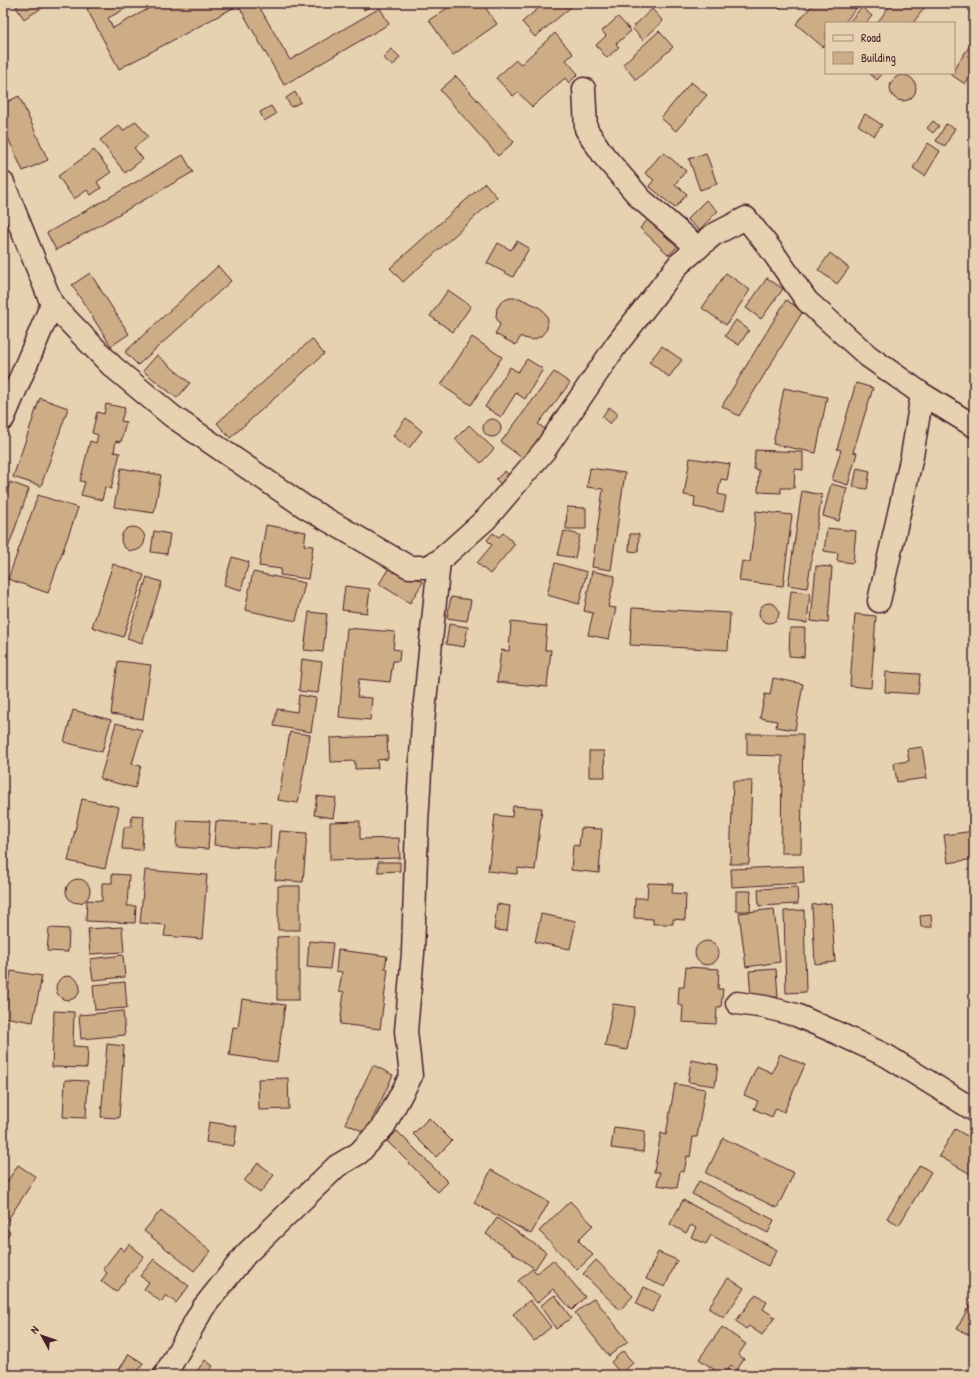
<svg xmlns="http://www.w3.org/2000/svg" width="977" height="1378" font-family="'Patrick Hand',sans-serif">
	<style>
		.building { fill: #cdad86; stroke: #4a1f2b }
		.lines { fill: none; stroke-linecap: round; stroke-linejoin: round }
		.minor-casing { stroke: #4a1f2b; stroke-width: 25 }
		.minor { stroke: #e6d2b0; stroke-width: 22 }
	</style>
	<rect width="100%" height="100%" fill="#e6d2b0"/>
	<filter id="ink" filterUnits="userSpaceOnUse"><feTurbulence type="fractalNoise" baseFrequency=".025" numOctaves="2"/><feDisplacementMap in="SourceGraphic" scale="8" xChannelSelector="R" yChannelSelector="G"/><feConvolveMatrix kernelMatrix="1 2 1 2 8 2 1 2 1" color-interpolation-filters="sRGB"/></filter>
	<g filter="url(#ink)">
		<path class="building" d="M22 3H50L24 19 16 7Z
			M98 3H136L108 18 113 28 159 3H233L235 7 119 69 87 9Z
			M237 3H257L290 60 380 8 389 24 284 85Z
			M359 3H376L364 10Z
			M455 3H482L497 24 453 55 429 20Z
			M545 3H567L571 7 535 37 522 22Z
			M587 3H597L591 8Z
			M773 3H784L779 9Z
			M814 3H858L860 4 844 23H826V44L823 47 796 24Z
			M892 3H928L913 23H877Z
			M862 7 872 16 866 23H848Z
			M652 9 663 21 643 40 632 28Z
			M618 17 631 31 616 44 619 47 607 58 596 45 606 36 602 31Z
			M659 31 673 47 636 80 623 64Z
			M555 33 573 54 566 60 578 74 569 83 565 78 532 107 518 92 513 96 496 78 516 60 521 64Z
			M971 44 974 46V73L973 72 965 84 950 74 954 73V69Z
			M391 49 400 57 393 66 383 58Z
			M869 73H883L877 80Z
			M890 88a13 13 0 1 1 26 0a13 13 0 1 1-26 0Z
			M456 76 514 142 498 156 440 90Z
			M691 82 707 95 676 131 661 118Z
			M295 92 301 102 291 107 286 98Z
			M19 96 48 160 23 171 3 127V104Z
			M271 106 276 114 264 121 260 112Z
			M865 114 882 125 874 136 858 125Z
			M136 121 148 137 134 148 143 159 125 173 100 140 119 125 123 131Z
			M933 121 939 126 933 133 927 128Z
			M946 124 955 128 945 146 936 141Z
			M928 143 940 151 925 176 913 168Z
			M94 150 111 172 97 182 101 188 91 195 87 190 74 199 58 176Z
			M663 152 686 171 675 184 687 194 675 208 649 186 654 180 645 173Z
			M706 153 717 184 700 190 689 159Z
			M183 155 193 172 56 250 47 233Z
			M485 183 497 197 403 282 390 268Z
			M706 200 718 211 699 230 687 219Z
			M654 213 683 241 669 255 640 228Z
			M517 241 529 248 513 277 487 263 498 243 511 250Z
			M830 253 849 268 837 284 818 270Z
			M218 266 231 281 138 365 125 352Z
			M90 273 129 334 111 346 72 285Z
			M726 273 750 290 726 325 702 308Z
			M767 278 783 289 761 319 746 308Z
			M448 290 471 306 453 332 430 316Z
			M510 298H519L537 306 544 311 548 319 547 329 541 336 533 340 524 338 521 336 516 345 495 334 500 325 496 317 497 308 502 301Z
			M786 300 803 311 739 416 722 406Z
			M736 320 749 330 739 345 725 336Z
			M472 337 502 357 471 405 441 385Z
			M312 339 324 354 230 438 217 423Z
			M662 346 682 360 669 377 649 362Z
			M157 355 190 383 177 398 143 371Z
			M527 359 543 369 525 399 516 393 501 417 485 407 510 367 518 372Z
			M554 372 570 383 538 424 549 432 526 461 501 442Z
			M856 383 873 388 853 452 857 453 848 485 832 480 841 450 837 449Z
			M784 388 827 397 816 453 773 444Z
			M40 398 68 408 41 486 13 477Z
			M106 404 125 408 121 421 126 422 121 442 116 441 114 452 120 453 111 489 105 487 102 500 81 495 85 482 80 481 90 441 96 443 98 435 92 433 97 412 104 414Z
			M609 407 618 414 610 424 602 417Z
			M406 418 422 431 409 448 393 436Z
			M483 428a9 9 0 1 1 18 0a9 9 0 1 1-18 0Z
			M469 425 494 449 481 463 455 439Z
			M755 450 803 452V470L795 469 794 488H781V493L758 492 759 470 754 469Z
			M690 458 730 464 727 480 721 479 718 494 726 496 723 512 694 507 695 497 684 495Z
			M121 468 161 475 154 513 114 507Z
			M590 468 625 473 611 570 592 567 603 489 587 487Z
			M857 468 870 471 867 489 853 487Z
			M505 471 513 480 504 488 496 479Z
			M10 482 29 489 3 562V502Z
			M831 484 847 488 839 521 823 516Z
			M802 491 822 495 807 588 788 585Z
			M38 495 78 508 48 593 8 579Z
			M567 507 586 508V529H566Z
			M756 511 792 515 783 586 739 581 742 561 750 562Z
			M266 525 306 532 304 545 313 546 308 579 280 575 281 569 259 566Z
			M121 539a12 12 0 1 1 24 0a12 12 0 1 1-24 0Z
			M827 528 856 531 853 563 837 561 838 553 824 551Z
			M154 531 170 534 167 554 151 552Z
			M564 531 580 535 575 558 558 555Z
			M493 533 499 537 503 533 515 544 490 574 477 563 492 545 487 540Z
			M630 534H639L638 552 629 551Z
			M232 557 249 562 241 590 224 585Z
			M392 563 423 582 410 603 379 584Z
			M555 563 587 572 579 604 547 595Z
			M113 564 144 575 123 637 92 627Z
			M816 566 832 567 828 623 811 621Z
			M592 571 615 576 608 607 616 608 609 639 588 635 593 613 584 611Z
			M253 572 305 583 296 621 245 610Z
			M147 577 162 582 142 643 127 638Z
			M345 586 370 589 367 613 342 610Z
			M791 591 810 593 807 623 788 621Z
			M451 597 471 600 467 621 447 618Z
			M759 613a10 10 0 1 1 20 0a10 10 0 1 1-20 0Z
			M632 608 730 613 728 650 630 645Z
			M309 612 327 614 323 652 304 650Z
			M855 614 876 616 871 688 850 686Z
			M511 622 547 626 545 650H551L547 687 497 682 501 650 509 651Z
			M449 624 468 627 464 647 446 644Z
			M347 628 395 632 393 649 400 650 399 661H393L390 682 359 679 357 697 372 698 370 720 339 717Z
			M790 628H805L804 657 789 656Z
			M302 659 322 662 318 693 299 691Z
			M118 661 151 665 143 719 111 714Z
			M886 672 920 674 918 694 885 692Z
			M773 678 803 684 795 730 776 727 777 721 760 718 765 694 770 695Z
			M299 695 316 698 311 732 274 726 277 709 297 712Z
			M73 710 111 720 102 752 64 742Z
			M116 723 142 730 132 764 141 766 135 788 100 779Z
			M974 731V753H973L970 732Z
			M290 732 310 735 298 803 278 800Z
			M747 734H803L801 853H781L782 756 747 755Z
			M387 736 388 759 377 760 378 768 355 769V761L331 762 330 738Z
			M922 747 927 778 897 782 894 763 909 761 907 749Z
			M589 751H604L605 777H589Z
			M733 781H752L749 864H730Z
			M317 796 336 798 333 818 314 815Z
			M82 799 119 807 105 869 68 861Z
			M513 806 542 808 535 870 518 868 517 874 488 871 495 815 512 817Z
			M132 815 144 816 142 850 122 849 124 827H131Z
			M178 820 210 821 208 849 176 847Z
			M216 821 271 824 270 848 214 845Z
			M360 821V839L399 838 400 858 330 860V822Z
			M581 828 602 829 599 873 571 870 573 845 579 846Z
			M280 831 307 833 303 882 275 880Z
			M974 831V859L948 863 944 835Z
			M378 862H400V871L378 872Z
			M803 866 804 883 732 887 731 869Z
			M145 870 207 875 202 939 164 936 166 925 140 923Z
			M112 874 129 875 127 906H136L135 923 86 921 87 900 102 901V883H112Z
			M66 891a12 12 0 1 1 24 0a12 12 0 1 1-24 0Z
			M648 883 673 884 672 893 686 894 685 920 673 919V924H653V919L634 918 635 898H647Z
			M278 886H300V930H278Z
			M797 887 798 904 759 906 758 889Z
			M736 891H751L750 911H736Z
			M831 903 835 962 815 964 812 905Z
			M497 904 510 906 507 931 494 930Z
			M774 909 780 962 746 967 739 913Z
			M804 910 806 992 786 993 784 911Z
			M541 914 576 921 570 949 535 942Z
			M931 915 932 927H921L920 916Z
			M122 927 124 952 90 954 88 929Z
			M49 928 69 929 68 952 47 951Z
			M299 936V1000H277V937Z
			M309 941 333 943 330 969 307 967Z
			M695 953a12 12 0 1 1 24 0a12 12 0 1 1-24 0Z
			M338 950 387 956 385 968 388 969 380 1029 340 1024 344 992 339 991 342 972 336 971Z
			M123 955 125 977 93 980 90 959Z
			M686 967 719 969 718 989H723L721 1007H717L716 1024 682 1022 683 1006 678 1005 679 987H684Z
			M776 969 778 997 751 998 749 971Z
			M11 971 42 976 33 1022 3 1017Z
			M56 988a12 12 0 1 1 24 0a12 12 0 1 1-24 0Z
			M125 982 127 1008 95 1010 93 985Z
			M242 999 285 1005 277 1062 229 1055 233 1027 238 1028Z
			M613 1004 635 1007 627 1050 605 1046Z
			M54 1011 74 1012 73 1046 88 1047 87 1068 52 1067Z
			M123 1011 125 1035 81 1039 79 1015Z
			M107 1044 124 1046 119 1118 101 1117Z
			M780 1054 805 1065 784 1112 776 1108 772 1117 754 1109 758 1101 744 1095 757 1066 772 1073Z
			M691 1060 718 1065 715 1086 688 1082Z
			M373 1065 393 1075 366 1133 345 1123Z
			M288 1078 289 1109 259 1110 258 1079Z
			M65 1080 88 1081 86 1118 63 1117Z
			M675 1084 705 1089 697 1137H693L690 1157 687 1156 684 1172 680 1171 677 1188 657 1185 660 1172H654L661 1133 666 1135Z
			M429 1118 452 1141 436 1157 413 1134Z
			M209 1122 237 1126 234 1146 206 1142Z
			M614 1127 645 1131 643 1152 611 1148Z
			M955 1129 974 1140V1176L939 1156Z
			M397 1131 448 1182 438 1192 387 1141Z
			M723 1138 794 1173 777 1208 706 1173Z
			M258 1163 274 1175 260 1193 244 1181Z
			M18 1165 36 1177 3 1227V1188Z
			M920 1165 931 1172 899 1225 887 1218Z
			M491 1170 549 1202 531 1234 474 1203Z
			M699 1181 774 1220 768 1233 692 1194Z
			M683 1200 777 1250 768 1266 711 1235 706 1244 691 1237 696 1228 691 1225 686 1233 670 1224Z
			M570 1201 593 1225 578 1240 593 1255 577 1270 539 1231Z
			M161 1210 211 1251 194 1271 144 1231Z
			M497 1218 546 1252 535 1269 486 1234Z
			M3 1227 10 1232 3 1242Z
			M129 1244 144 1256 116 1292 101 1281 107 1273 103 1269 120 1247 124 1251Z
			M658 1252 677 1260 665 1287 646 1279Z
			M154 1259 189 1286 176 1303 166 1295 161 1302 144 1289 149 1282 140 1276Z
			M553 1260 585 1297 572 1310 553 1289 537 1303 518 1281 532 1269 537 1273Z
			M596 1260 633 1296 620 1310 583 1274Z
			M728 1278 744 1288 724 1318 708 1308Z
			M644 1287 661 1295 652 1312 636 1304Z
			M756 1294 767 1302 763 1309 775 1317 762 1335 749 1326 746 1329 736 1321Z
			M555 1295 571 1318 556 1329 540 1306Z
			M974 1296V1337L957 1329Z
			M594 1298 628 1341 609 1356 575 1313Z
			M530 1300 551 1327 534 1341 513 1314Z
			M722 1327 746 1344 738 1355 744 1359 737 1370 731 1365 724 1375H722L699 1359Z
			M623 1351 633 1363 621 1374 611 1362Z
			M129 1354 143 1363 136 1375H121L117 1373Z
			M205 1360 213 1366 206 1375H194Z"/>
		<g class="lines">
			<g class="minor-casing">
				<path id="minor" d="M584 89 586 129 604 156 641 199 698 248
					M3 183 52 304 112 366 172 416 305 507 409 567H427L439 561 486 519 544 451 617 344 679 264 713 235 746 218 772 251 807 301 868 356 922 394 974 426
					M3 419 52 304
					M879 601 912 456 922 394
					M737 1003 765 1007 796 1015 835 1032 887 1056 974 1110
					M165 1375 203 1308 246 1254 337 1166 359 1153 384 1126 411 1076 406 1031 413 953 417 823 423 722 439 561"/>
			</g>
			<use href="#minor" class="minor"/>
		</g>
	</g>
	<rect width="977" height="1378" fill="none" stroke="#e6d2b0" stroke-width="16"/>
	<rect x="8" y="8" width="961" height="1362" fill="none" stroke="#4a1f2b" stroke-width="1.5" filter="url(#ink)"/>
	<rect x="825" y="22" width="130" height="52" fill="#e6d2b0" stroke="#a88a7b"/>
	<rect x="833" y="35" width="20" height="6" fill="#e6d2b0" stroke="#a88a7b"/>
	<text x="861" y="42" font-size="12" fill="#4a1f2b">Road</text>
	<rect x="833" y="52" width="20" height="12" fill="#cdad86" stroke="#a88a7b"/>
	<text x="861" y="62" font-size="12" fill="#4a1f2b">Building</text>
	<g transform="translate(42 1336) rotate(310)" stroke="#e6d2b0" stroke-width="3" paint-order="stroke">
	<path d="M0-3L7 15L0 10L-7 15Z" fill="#4a1f2b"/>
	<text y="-6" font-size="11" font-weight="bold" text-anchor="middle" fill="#4a1f2b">N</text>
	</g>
</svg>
